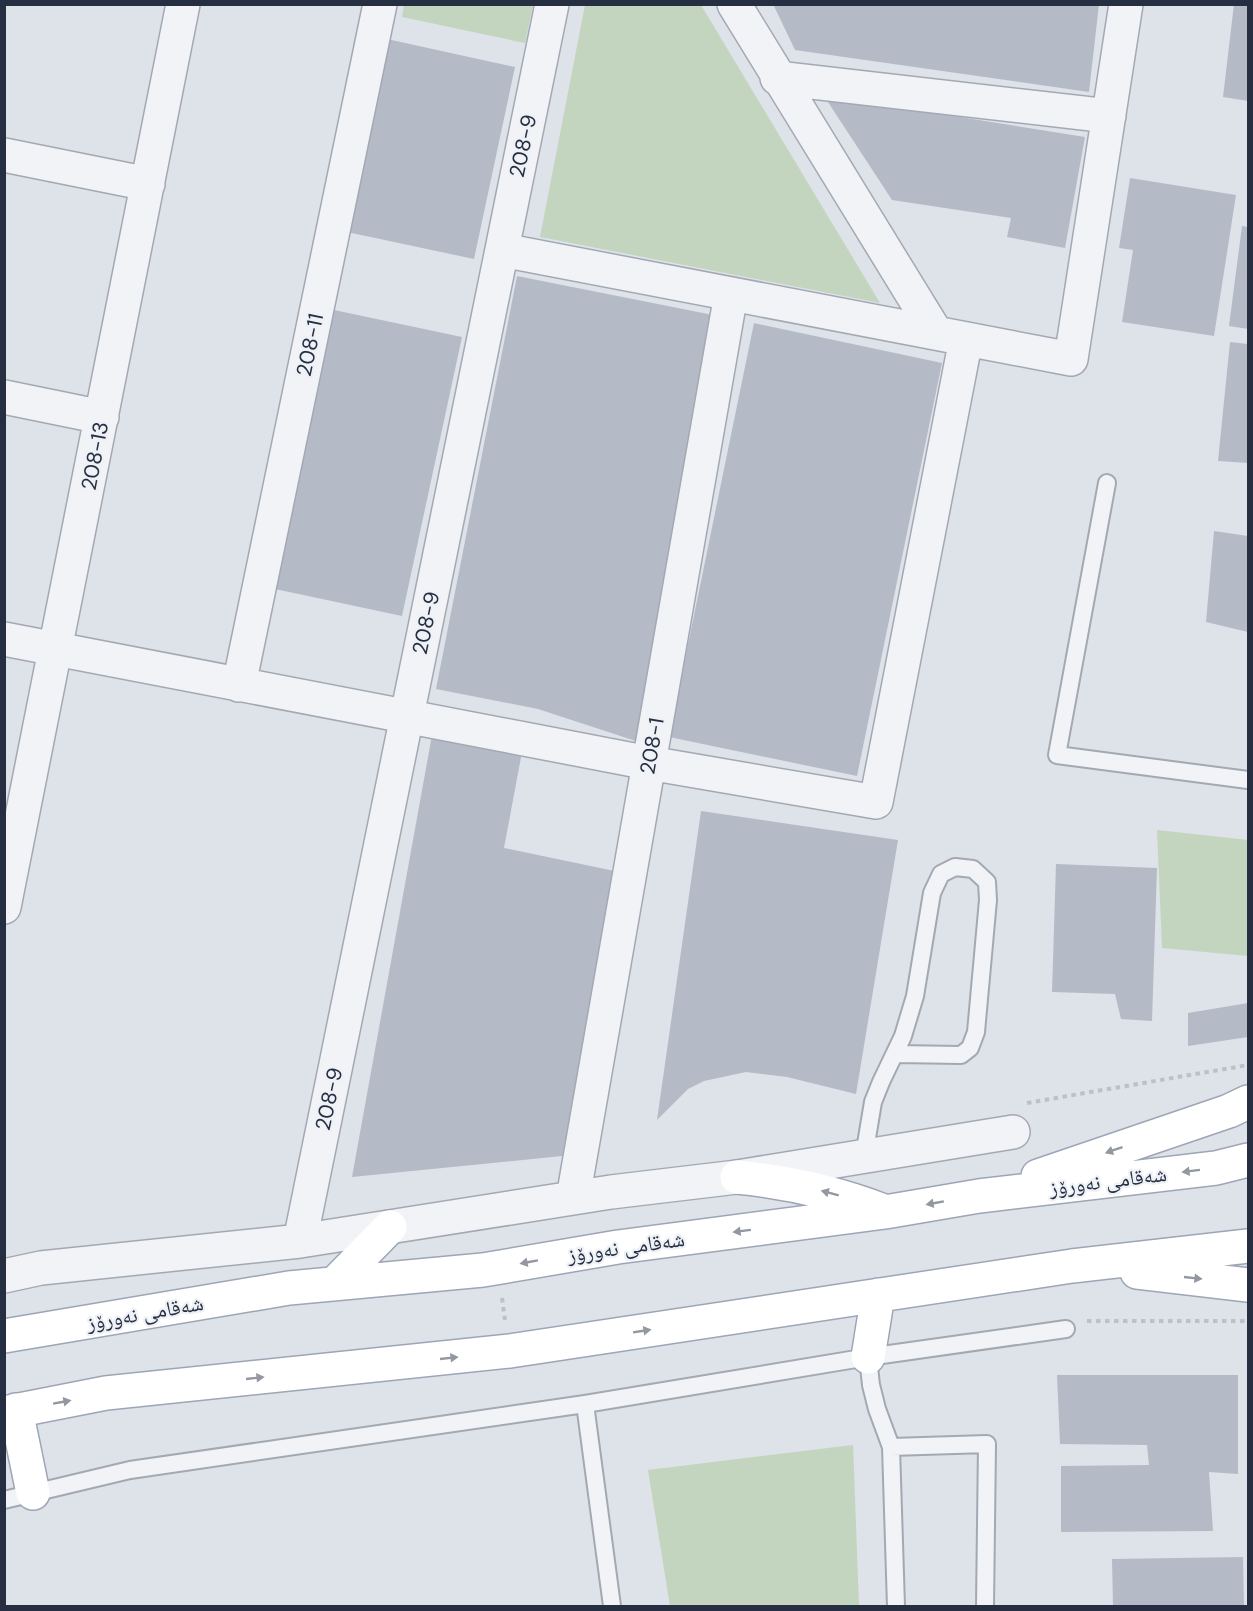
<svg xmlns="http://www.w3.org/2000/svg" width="1253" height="1611" font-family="'DM Sans','Noto Naskh Arabic',sans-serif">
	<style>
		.green { fill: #c3d4bf }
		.building { fill: #b5bbc6 }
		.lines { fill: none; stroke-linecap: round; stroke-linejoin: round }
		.lane-casing { stroke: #a3a9b3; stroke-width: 20 }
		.street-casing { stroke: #a3a9b3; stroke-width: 36 }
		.primary-casing { stroke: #9da5b6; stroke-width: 36 }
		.path { stroke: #bcc0c8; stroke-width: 4; stroke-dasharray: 4.5 4.5; stroke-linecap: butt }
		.lane { stroke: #f1f3f7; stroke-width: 16 }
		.street { stroke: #f1f3f7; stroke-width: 33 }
		.primary { stroke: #fff; stroke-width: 33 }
		.oneway { fill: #9297a0 }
		.labels { text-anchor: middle; stroke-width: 4.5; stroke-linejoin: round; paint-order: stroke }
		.street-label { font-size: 21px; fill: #262f41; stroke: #eef1f6 }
	</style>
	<rect width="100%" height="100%" fill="#dee2e9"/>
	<path class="green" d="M404 5V4L533 5 525 43 402 17Z
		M585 5H701L880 303 540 237Z
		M1157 830 1248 840V956L1162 948Z
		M853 1445 859 1606H670L648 1470Z"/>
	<path class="building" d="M773 4H1099L1089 92 795 50Z
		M1234 4H1248V101L1223 97Z
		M387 39 515 67 474 259 347 232Z
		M826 99 948 115 1085 137 1065 248 1007 237 1011 218 892 200Z
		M1130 178 1236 195 1214 336 1122 322 1133 250 1119 248Z
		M1242 226 1248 227V329L1229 326Z
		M517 276 718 316 651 746 538 709 436 689Z
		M334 310 462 337 402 616 275 589Z
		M754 323 942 363 857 776 669 737Z
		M1230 342 1248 344V463L1218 461Z
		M1214 531 1248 536V632L1206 622Z
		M432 735 522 752 504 848 624 873 572 1155 352 1177Z
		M701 811 898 840 856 1094 787 1077 746 1072 704 1081 688 1089 657 1120Z
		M1056 864 1157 868 1152 1021 1121 1019 1115 994 1052 992Z
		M1248 1003V1037L1188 1046V1013Z
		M1057 1375H1238V1474L1209 1472 1213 1531 1061 1532V1466L1149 1465 1147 1445 1060 1444Z
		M1243 1557 1244 1606H1113L1112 1559Z"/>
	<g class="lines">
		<g class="lane-casing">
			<path id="lane" d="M1107 483 1057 755 1248 780
				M864 1156 873 1102 881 1082 903 1036 915 996 932 893 941 874 955 867 973 869 987 882 988 900 976 1032 970 1048 961 1055 896 1054
				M868 1357 871 1385 877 1409 891 1447 896 1606
				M585 1404 612 1606
				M891 1447 987 1444 985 1606
				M4 1500 130 1470 585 1404 868 1357 1066 1329"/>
		</g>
		<g class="street-casing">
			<path id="street" d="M734 4 936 333
				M777 78 1109 116
				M4 155 148 184
				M502 250 1071 359 1126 4
				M4 397 102 417
				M4 639 649 763 876 802 966 339
				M239 685 380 4
				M4 907 183 4
				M573 1198 731 294
				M300 1241 552 4
				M4 1276 41 1268 300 1241 611 1192 737 1177 1013 1132"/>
		</g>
		<g class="primary-casing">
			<path id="primary" d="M1038 1176 1229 1111 1248 1102
				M737 1177C787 1182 834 1192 881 1210
				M1137 1272 1248 1285
				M334 1284 390 1227
				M4 1336 289 1288 483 1270 618 1247 885 1212 979 1196 1216 1168 1248 1160
				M868 1357 878 1295
				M16 1410 33 1493
				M4 1413 106 1393 510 1351 1072 1266 1248 1246"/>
		</g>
		<path class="path" d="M1027 1103 1248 1065
			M502 1298 505 1320
			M1087 1321H1248"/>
		<use href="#lane" class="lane"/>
		<use href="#street" class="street"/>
		<use href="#primary" class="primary"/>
	</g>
	<defs><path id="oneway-solid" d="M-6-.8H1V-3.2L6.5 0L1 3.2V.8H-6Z" transform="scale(1.5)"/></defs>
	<g class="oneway">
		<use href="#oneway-solid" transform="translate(1114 1150) rotate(161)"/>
		<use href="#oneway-solid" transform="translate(1191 1171) rotate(173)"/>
		<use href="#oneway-solid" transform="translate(830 1193) rotate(-165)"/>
		<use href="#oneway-solid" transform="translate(935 1203) rotate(170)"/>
		<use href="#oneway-solid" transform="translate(742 1231) rotate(173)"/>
		<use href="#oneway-solid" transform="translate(529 1262) rotate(170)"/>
		<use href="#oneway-solid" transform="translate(1193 1278) rotate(6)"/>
		<use href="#oneway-solid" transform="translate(642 1331) rotate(-9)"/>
		<use href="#oneway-solid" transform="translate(449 1358) rotate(-6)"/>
		<use href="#oneway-solid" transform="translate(255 1378) rotate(-6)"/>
		<use href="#oneway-solid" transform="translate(62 1402) rotate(-10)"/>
	</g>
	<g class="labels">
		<g class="street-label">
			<text transform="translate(523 146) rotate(-78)" y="7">208-9</text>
			<text transform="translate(310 345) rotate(-78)" y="7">208-11</text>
			<text transform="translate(95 456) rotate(-79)" y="7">208-13</text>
			<text transform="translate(426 623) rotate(-78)" y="7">208-9</text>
			<text transform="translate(652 746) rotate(-80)" y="7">208-1</text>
			<text transform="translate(329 1099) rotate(-78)" y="7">208-9</text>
			<text transform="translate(1108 1181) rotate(-7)" y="7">شەقامی نەورۆز</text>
			<text transform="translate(626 1247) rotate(-8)" y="7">شەقامی نەورۆز</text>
			<text transform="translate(145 1313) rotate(-10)" y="7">شەقامی نەورۆز</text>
		</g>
	</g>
	<rect width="1253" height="1611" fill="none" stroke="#262f41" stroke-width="12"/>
</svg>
